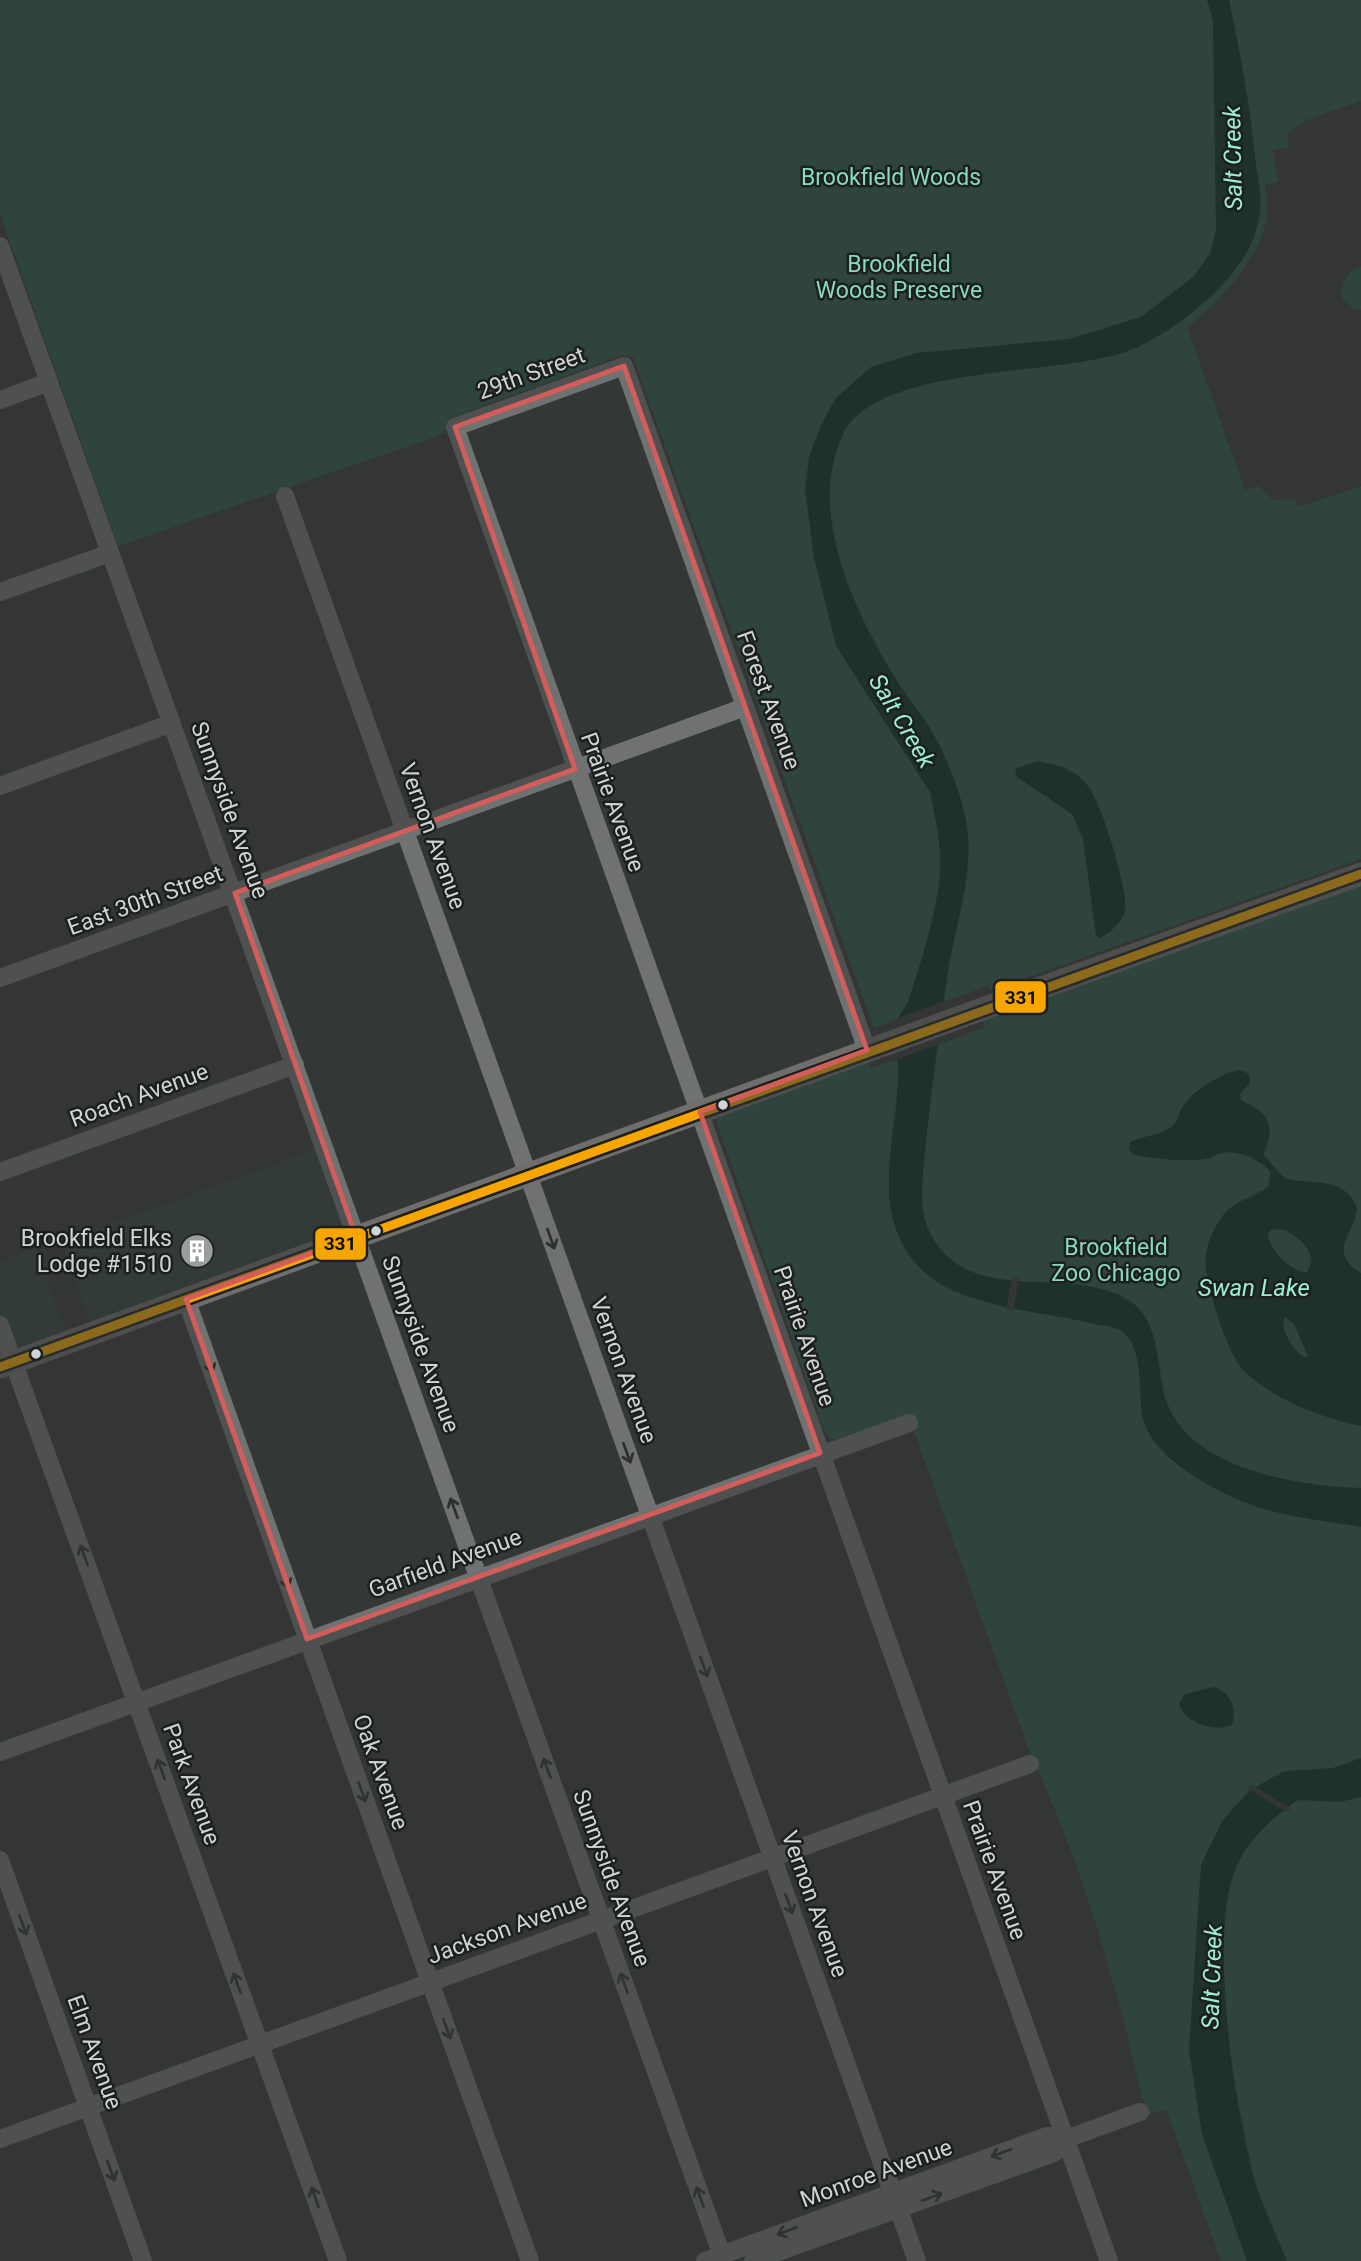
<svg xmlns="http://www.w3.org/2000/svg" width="1361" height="2261" font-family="Roboto,sans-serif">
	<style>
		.built { fill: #32413c }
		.green { fill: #295448; fill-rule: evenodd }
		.water { fill: #072b23; fill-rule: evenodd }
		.pier { fill: #333735 }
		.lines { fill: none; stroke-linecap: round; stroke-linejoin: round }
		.minor { stroke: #6f7271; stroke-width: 18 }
		.major { stroke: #6f6e6c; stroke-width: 23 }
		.bus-1-casing { stroke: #1c1f1e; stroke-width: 14 }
		.bus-1 { stroke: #f7a600; stroke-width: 9 }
		.oneway { stroke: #2d302f }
		.marked { fill: none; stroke: #d45c5b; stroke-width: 5; stroke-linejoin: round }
		.bus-dot { fill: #d0d5d3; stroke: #1c1f1e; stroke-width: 2.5 }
		.labels { text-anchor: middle; stroke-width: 5; stroke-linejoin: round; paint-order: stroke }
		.park-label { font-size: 23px; fill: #87d9c1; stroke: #1c1f1e }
		.street-label { font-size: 23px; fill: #d0d5d3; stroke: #1c1f1e }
		.poi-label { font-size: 23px; fill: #d0d5d3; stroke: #1c1f1e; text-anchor: end }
		.water-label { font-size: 24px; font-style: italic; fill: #9beed5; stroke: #1c1f1e }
		.line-badge { stroke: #1c1f1e; stroke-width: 2.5 }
		.pale-badge-label { font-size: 19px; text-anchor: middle; font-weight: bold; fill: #111 }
	</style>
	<rect width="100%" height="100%" fill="#333735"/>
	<path class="built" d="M328 1145 359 1231 92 1329 61 1242Z
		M36 1248 68 1338 0 1363V1262Z"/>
	<path class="green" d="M0 0H1361V101L1304 121 1287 134 1289 147 1273 150 1278 182 1265 184C1266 193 1268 203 1267 211 1266 252 1218 305 1187 327L1245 490 1259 486 1273 500 1295 499 1298 507 1361 486V859L1026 978 989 990V985L874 1028 633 357 623 355 450 418 445 432 438 436 118 546 0 214ZM1254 139 1185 319 1175 292C1185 284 1196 276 1203 265 1223 235 1219 186 1216 151Z
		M1361 267V310H1355L1342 298C1342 282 1345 272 1361 267Z
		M1361 884V2261H1287L1255 2182 1234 2081 1197 2092 1202 2134 1247 2261H1221L1166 2109 1148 2115C1136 2081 1131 2045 1121 2011 1097 1923 1069 1835 1030 1753L908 1415 833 1440 825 1433 715 1117 870 1062 869 1069 896 1060 933 1068 938 1045 983 1028 984 1021Z"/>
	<path class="water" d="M1207 0H1229C1240 52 1250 104 1255 157 1257 174 1262 193 1260 210 1257 246 1234 275 1208 299 1184 320 1159 339 1128 351 1059 377 875 363 842 436 808 514 853 608 894 676 906 697 924 715 935 737 949 763 963 798 967 827 974 876 955 925 948 973 939 1033 931 1092 925 1152 923 1179 917 1210 931 1235 970 1307 1065 1265 1125 1298 1163 1319 1155 1368 1167 1403 1192 1470 1299 1486 1361 1488V1527C1330 1522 1298 1518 1267 1510 1228 1499 1154 1462 1143 1419 1137 1393 1145 1353 1124 1333 1116 1326 1104 1326 1094 1324 1042 1311 959 1308 920 1268 869 1214 895 1146 898 1081 899 1060 894 1039 899 1018 901 1011 907 1006 909 999 922 959 937 913 940 871 942 846 935 817 930 792L836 646 814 558 805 490 809 457 821 425 836 398 871 367 916 353 1069 339 1141 317 1193 277 1210 254 1216 229 1213 21Z
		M1037 761C1058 765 1074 768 1088 786 1101 802 1129 891 1125 911 1122 922 1110 933 1100 938L1096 936 1083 839 1072 814 1017 777 1015 769Z
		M1241 1070 1249 1074 1250 1083 1240 1094 1241 1100C1246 1104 1251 1104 1256 1108 1274 1119 1272 1139 1263 1154L1284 1178C1314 1186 1344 1175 1357 1208 1355 1233 1326 1252 1361 1273V1426C1320 1417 1279 1402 1246 1373 1228 1358 1202 1277 1206 1254 1208 1240 1215 1226 1223 1215 1234 1201 1253 1197 1268 1187L1271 1172C1260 1160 1238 1149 1221 1153 1216 1154 1211 1158 1206 1159 1182 1162 1156 1159 1133 1155L1129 1149 1130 1142C1143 1135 1166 1136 1175 1123 1178 1119 1179 1112 1182 1108 1192 1091 1222 1072 1241 1070ZM1281 1229C1298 1235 1320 1253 1307 1272 1292 1273 1267 1248 1268 1233L1271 1230ZM1285 1317 1294 1324 1308 1356 1304 1357C1293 1350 1279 1329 1285 1317Z
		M1214 1687C1231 1692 1237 1708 1232 1725 1215 1733 1184 1722 1179 1704L1185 1694Z
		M1361 1758V1797L1340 1802 1298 1800C1270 1820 1244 1842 1233 1876 1210 1941 1235 2114 1255 2182 1263 2209 1276 2235 1287 2261H1247L1202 2134 1189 2050 1201 1865 1222 1821 1249 1791 1284 1771 1333 1768Z"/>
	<path class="pier" d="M950 999 942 1043 892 1061 895 1019Z
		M1012 1277 1019 1278 1013 1311 1006 1309Z
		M1252 1785 1291 1809 1286 1812 1247 1788Z"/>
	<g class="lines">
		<path class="minor" d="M0 246 724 2261
			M0 400 49 382
			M285 496 917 2261
			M0 592 110 553
			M0 786 172 723
			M0 978 745 707
			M867 1050 624 366 455 427 1109 2261
			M0 1172 295 1065
			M186 1299 530 2261
			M0 1325 338 2261
			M0 1752 909 1423
			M0 1860 143 2261
			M0 2139 1030 1764
			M705 2261 1047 2136 1066 2139 1140 2112
			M753 2261 1054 2153 1066 2139"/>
		<path class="major" d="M0 1367 996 1004 1361 874"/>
		<g class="bus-1-casing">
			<path id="bus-1" d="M0 1367 1361 874"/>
		</g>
		<use href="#bus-1" class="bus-1"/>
	</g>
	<defs><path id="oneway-shaft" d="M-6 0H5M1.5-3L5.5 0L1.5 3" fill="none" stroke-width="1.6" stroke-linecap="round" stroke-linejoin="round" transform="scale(1.75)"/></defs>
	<g class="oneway">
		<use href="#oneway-shaft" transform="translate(551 1239) rotate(70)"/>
		<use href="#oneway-shaft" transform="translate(209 1363) rotate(70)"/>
		<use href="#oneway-shaft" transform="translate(627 1453) rotate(70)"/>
		<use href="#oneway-shaft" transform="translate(454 1508) rotate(-110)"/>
		<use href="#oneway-shaft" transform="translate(84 1555) rotate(-110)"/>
		<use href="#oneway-shaft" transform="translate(285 1578) rotate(70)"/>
		<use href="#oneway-shaft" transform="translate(704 1667) rotate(70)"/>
		<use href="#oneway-shaft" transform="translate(547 1768) rotate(-110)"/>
		<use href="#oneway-shaft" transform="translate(161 1769) rotate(-110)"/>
		<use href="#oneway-shaft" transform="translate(362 1792) rotate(70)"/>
		<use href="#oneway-shaft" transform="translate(789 1904) rotate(70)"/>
		<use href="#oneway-shaft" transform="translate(23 1925) rotate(70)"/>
		<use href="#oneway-shaft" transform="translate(237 1983) rotate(-110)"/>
		<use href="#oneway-shaft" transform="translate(624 1983) rotate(-110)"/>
		<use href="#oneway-shaft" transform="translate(447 2029) rotate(70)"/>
		<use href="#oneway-shaft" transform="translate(1001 2153) rotate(160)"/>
		<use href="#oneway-shaft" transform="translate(111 2171) rotate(70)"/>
		<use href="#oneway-shaft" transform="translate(315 2197) rotate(-110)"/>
		<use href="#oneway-shaft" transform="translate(700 2197) rotate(-110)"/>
		<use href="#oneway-shaft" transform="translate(932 2197) rotate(-20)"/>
		<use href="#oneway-shaft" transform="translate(787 2231) rotate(160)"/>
	</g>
	<path d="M0 0H1361V2261H0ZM624 366 867 1050 700 1112 820 1453 307 1639 186 1299 356 1237 235 893 575 769 455 427Z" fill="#333735" fill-opacity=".55" fill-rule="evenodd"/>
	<path class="marked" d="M624 366 867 1050 700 1112 820 1453 307 1639 186 1299 356 1237 235 893 575 769 455 427Z"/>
	<defs>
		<g id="building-disc" transform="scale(1.75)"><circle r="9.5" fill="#999e9c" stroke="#1c1f1e"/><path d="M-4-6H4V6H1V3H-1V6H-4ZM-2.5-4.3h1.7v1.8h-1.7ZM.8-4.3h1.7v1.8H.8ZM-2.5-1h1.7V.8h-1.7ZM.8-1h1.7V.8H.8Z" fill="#fff"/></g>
	</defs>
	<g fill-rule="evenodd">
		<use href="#building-disc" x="197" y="1251"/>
	</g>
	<g class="bus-dot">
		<circle cx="723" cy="1105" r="6"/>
		<circle cx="376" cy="1231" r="6"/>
		<circle cx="36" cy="1354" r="6"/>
	</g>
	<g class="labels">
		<g class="park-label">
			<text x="891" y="185">Brookfield Woods</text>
			<text x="899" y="272">Brookfield<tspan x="899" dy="26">Woods Preserve</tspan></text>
			<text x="1116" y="1255">Brookfield<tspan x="1116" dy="26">Zoo Chicago</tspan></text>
		</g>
		<g class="street-label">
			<text transform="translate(531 373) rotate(-20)" y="8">29th Street</text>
			<text transform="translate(769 700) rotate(70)" y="8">Forest Avenue</text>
			<text transform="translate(613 802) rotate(70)" y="8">Prairie Avenue</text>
			<text transform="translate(230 810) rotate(70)" y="8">Sunnyside Avenue</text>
			<text transform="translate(433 836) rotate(70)" y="8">Vernon Avenue</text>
			<text transform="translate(145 900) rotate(-20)" y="8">East 30th Street</text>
			<text transform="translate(139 1095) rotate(-20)" y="8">Roach Avenue</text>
			<text transform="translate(805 1336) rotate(71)" y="8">Prairie Avenue</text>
			<text transform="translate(421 1344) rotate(70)" y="8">Sunnyside Avenue</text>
			<text transform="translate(624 1370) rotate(70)" y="8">Vernon Avenue</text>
			<text transform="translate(445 1563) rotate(-20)" y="8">Garfield Avenue</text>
			<text transform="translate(381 1772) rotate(70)" y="8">Oak Avenue</text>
			<text transform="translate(192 1784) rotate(70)" y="8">Park Avenue</text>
			<text transform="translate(995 1870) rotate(70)" y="8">Prairie Avenue</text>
			<text transform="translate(612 1878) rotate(70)" y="8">Sunnyside Avenue</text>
			<text transform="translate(815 1904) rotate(70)" y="8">Vernon Avenue</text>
			<text transform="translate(507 1928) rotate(-20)" y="8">Jackson Avenue</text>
			<text transform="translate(95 2052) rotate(70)" y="8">Elm Avenue</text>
			<text transform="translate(876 2173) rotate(-20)" y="8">Monroe Avenue</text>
		</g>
		<g class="poi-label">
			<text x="172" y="1246">Brookfield Elks<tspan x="172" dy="26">Lodge #1510</tspan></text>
		</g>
		<g class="water-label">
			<text transform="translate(1233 158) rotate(-91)" y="8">Salt Creek</text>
			<text transform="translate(902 721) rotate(59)" y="8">Salt Creek</text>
			<text x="1254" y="1296">Swan Lake</text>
			<text transform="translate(1212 1977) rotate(-88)" y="8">Salt Creek</text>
		</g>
	</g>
	<g class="line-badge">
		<rect x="994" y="980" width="53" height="34" rx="7" fill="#f7a600"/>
		<rect x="314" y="1227" width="53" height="34" rx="7" fill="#f7a600"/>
	</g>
	<g class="pale-badge-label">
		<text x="1021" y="1004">331</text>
		<text x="340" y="1250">331</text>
	</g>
</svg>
